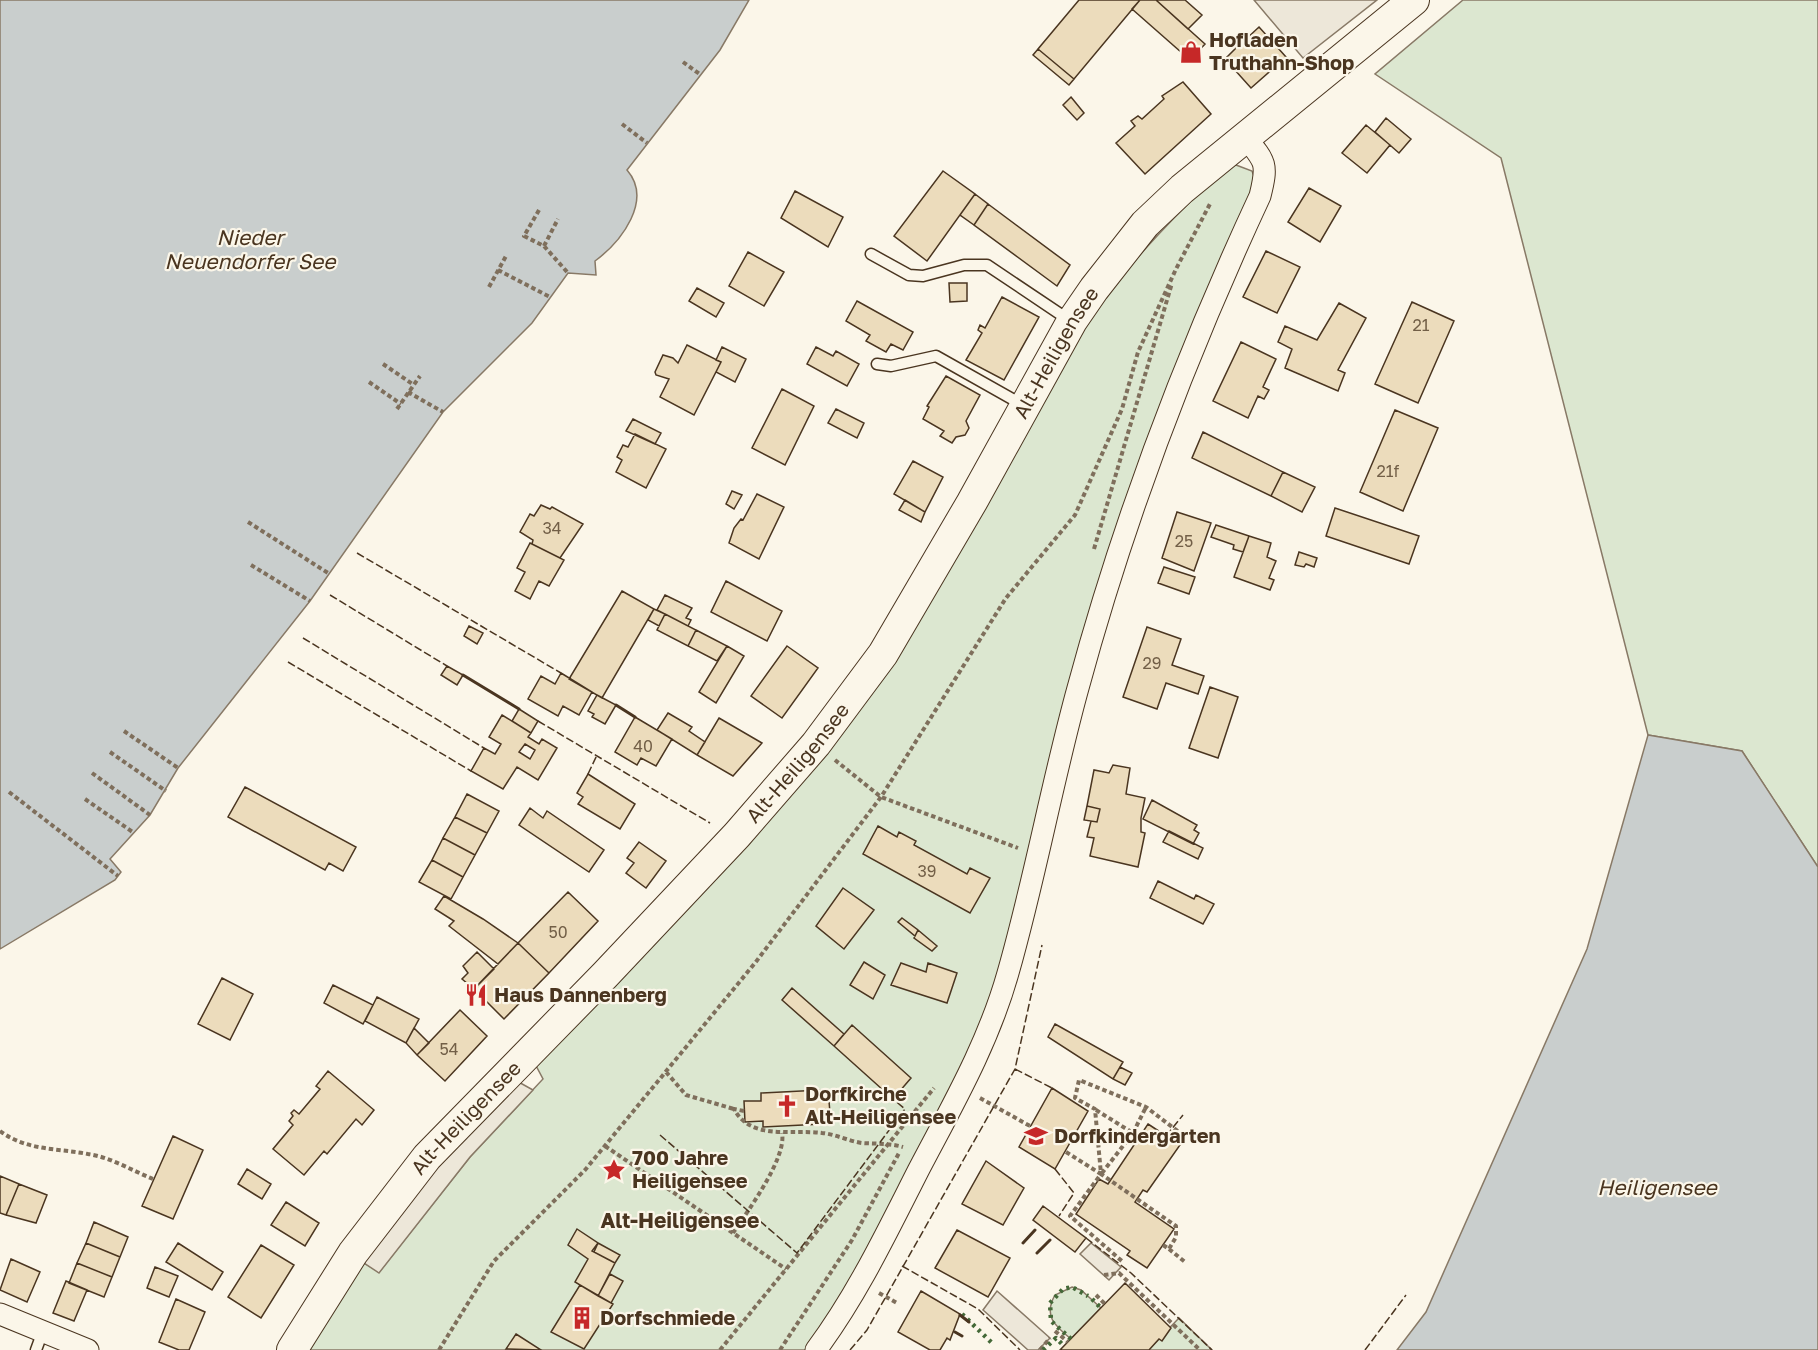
<svg xmlns="http://www.w3.org/2000/svg" width="1818" height="1350" font-family="'Golos Text',sans-serif">
	<style>
		.green { fill: #dce7d0; stroke: #887966; stroke-width: 1.5 }
		.parking { fill: #ede7d9; stroke: #887966; stroke-width: 1.5 }
		.water { fill: #c9cecd; stroke: #887966; stroke-width: 1.5 }
		.building { fill: #ecdcbc; stroke: #4a3520; stroke-width: 1.5; fill-rule: evenodd }
		.lines { fill: none; stroke-linecap: round; stroke-linejoin: round }
		.lane-casing { stroke: #4a3520; stroke-width: 13 }
		.street-casing { stroke: #4a3520; stroke-width: 23 }
		.secondary-casing { stroke: #4a3520; stroke-width: 32 }
		.path { stroke: #7f6f5c; stroke-width: 4; stroke-dasharray: 4.5 3; stroke-linecap: butt }
		.lane { stroke: #fbf6e9; stroke-width: 10 }
		.street { stroke: #fbf6e9; stroke-width: 21 }
		.secondary { stroke: #fbf6e9; stroke-width: 30 }
		.hedge { stroke: #436837; stroke-width: 4.5; stroke-dasharray: 3 4.5; stroke-linecap: butt }
		.fence { stroke: #4a3520; stroke-width: 1.5; stroke-dasharray: 8 3; stroke-linecap: butt }
		.wall { stroke: #4a3520; stroke-width: 3 }
		.labels { text-anchor: middle; stroke-width: 4.5; stroke-linejoin: round; paint-order: stroke }
		.number-label { font-size: 16px; fill: #725f47 }
		.poi-label { font-size: 20px; font-weight: bold; fill: #4a3520; stroke: #fbf6e9; text-anchor: start }
		.street-label { font-size: 20px; fill: #4a3520; stroke: #fbf6e9 }
		.water-label { font-size: 21px; font-style: italic; fill: #4a3520; stroke: #fbf6e9 }
		.neighbourhood-label { font-size: 21px; font-weight: bold; fill: #4a3520; stroke: #fbf6e9 }
	</style>
	<rect width="100%" height="100%" fill="#fbf6e9"/>
	<path class="green" d="M1463 0H1818V867L1742 751 1648 735 1501 158 1375 74Z
		M1236 165 1252 171 1255 179V188L1190 336 980 1041 873 1249 807 1350H306L361 1261 379 1272 470 1157 543 1079 534 1062 743 845 1098 307C1138 253 1177 213 1226 168Z
		M1072 1287 1081 1290 1101 1308 1071 1339C1055 1326 1043 1316 1055 1295Z
		M1179 1318 1212 1350H1148Z"/>
	<path class="parking" d="M1254 0H1377L1303 58Z
		M515 1080 533 1090 470 1157 379 1273 361 1261 403 1206Z
		M1091 1243 1121 1267 1109 1280 1080 1254Z
		M997 1291 1050 1338 1038 1350H1028L983 1310Z"/>
	<path class="water" d="M0 0H749L720 50 627 170C653 200 622 241 595 261L596 275 568 273 532 323 443 412 310 601 178 768 150 815 110 859 121 872 115 880 0 949Z
		M1648 735 1742 751 1818 867V1350H1397L1426 1312 1587 949Z"/>
	<path class="building" d="M1079 0H1140L1074 79 1038 49Z
		M1140 0H1156L1205 44 1190 60 1132 9Z
		M1156 0H1185L1202 15 1188 29Z
		M1259 27 1286 57 1251 88 1225 59 1236 48 1231 43 1240 37 1244 41Z
		M1038 49 1074 79 1069 85 1033 55Z
		M1183 82 1211 114 1145 174 1116 143 1135 126 1131 121 1138 116 1142 119 1164 99 1162 96Z
		M1071 97 1084 113 1077 120 1063 105Z
		M1386 118 1411 139 1399 153 1375 132Z
		M1366 125 1390 145 1367 173 1342 153Z
		M943 171 975 194 927 261 894 236Z
		M1309 188 1341 206 1320 242 1288 222Z
		M795 191 843 217 828 247 781 218Z
		M975 194 988 204 974 225 960 215Z
		M988 204 1070 265 1057 286 974 225Z
		M1266 251 1300 267 1277 313 1243 297Z
		M748 252 784 272 764 306 729 286Z
		M949 283H967V301L950 302Z
		M697 288 724 303 716 317 689 301Z
		M1002 297 1039 317 1004 380 966 360 982 333 978 330 980 325 985 328Z
		M857 301 913 332 903 350 891 344 886 352 866 341 870 335 846 321Z
		M1412 302 1454 321 1418 403 1375 384Z
		M1339 303 1366 318 1338 370 1345 373 1338 391 1285 368 1292 349 1278 342 1285 326 1317 340Z
		M1241 342 1276 359 1263 387 1269 390 1264 399 1258 396 1248 418 1213 401Z
		M687 345 721 362 694 415 660 397 669 379 656 375 655 372 663 355 673 358 678 363Z
		M722 347 746 359 735 382 716 372 721 362 716 360Z
		M816 347 833 356 836 351 859 364 847 386 807 364Z
		M946 376 980 395 966 421 969 428 965 435 956 437 952 443 940 436 944 431 923 419 929 407 927 406Z
		M782 389 814 406 785 465 752 448Z
		M836 409 864 423 857 438 828 423Z
		M1395 410 1438 428 1403 511 1360 492Z
		M633 419 661 433 655 444 626 431Z
		M1203 432 1283 472 1271 496 1192 458Z
		M635 434 666 449 646 488 616 472 622 460 617 457 623 445 628 447Z
		M913 461 943 477 925 512 894 494Z
		M1283 472 1315 487 1302 512 1271 496Z
		M732 491 742 495 734 509 726 504Z
		M757 494 784 507 759 559 729 543 734 528 741 519 743 520Z
		M905 500 925 512 921 522 899 510Z
		M541 505 550 509 552 507 583 524 560 558 532 544 533 540 520 532 530 514 534 516Z
		M1335 508 1419 536 1409 564 1326 536Z
		M1177 512 1211 523 1194 571 1162 558Z
		M1216 525 1249 536 1243 552 1233 549 1234 545 1211 537Z
		M1249 536 1271 543 1267 557 1276 561 1269 578 1274 580 1270 590 1234 577Z
		M530 543 564 560 549 586 539 581 530 599 515 591 525 572 517 568Z
		M1299 552 1317 558 1314 567 1306 564 1304 567 1295 565Z
		M1164 567 1195 577 1189 594 1158 583Z
		M726 581 782 611 767 641 711 612Z
		M622 591 654 609 602 698 569 679Z
		M665 595 692 608 686 618 691 620 688 626 657 610Z
		M654 609 665 614 659 626 648 620Z
		M665 614 696 630 688 646 657 630Z
		M469 626 483 633 477 644 464 636Z
		M1147 627 1181 639 1172 665 1204 676 1198 694 1166 683 1157 709 1123 697Z
		M696 630 727 646 717 661 688 646Z
		M727 646 744 656 716 703 699 692Z
		M787 646 818 668 782 718 751 696Z
		M447 666 463 675 457 685 441 675Z
		M561 673 592 692 579 715 563 706 558 716 528 699 541 676 555 684Z
		M1210 687 1238 697 1218 758 1189 748Z
		M597 695 616 705 605 724 592 717 594 714 588 711Z
		M519 709 538 721 531 733 512 721Z
		M668 713 692 727 689 731 705 742 697 755 657 730Z
		M502 715 531 733 528 737 539 744 542 739 557 748 538 780 517 767 503 789 471 771 484 748 495 754 501 744 489 737ZM525 744 535 750 530 759 519 752Z
		M635 717 672 739 656 766 641 758 637 765 615 752Z
		M719 718 762 743 733 776 697 755Z
		M1113 765 1130 768 1126 794 1145 798 1141 818V832L1145 833 1138 867 1090 856 1094 838 1087 837 1091 821 1097 822 1100 809 1087 806 1094 770 1109 773Z
		M588 774 635 804 620 829 578 804 583 797 577 793Z
		M245 787 356 847 343 871 329 863 325 870 228 817Z
		M467 794 499 811 487 833 455 817Z
		M1152 800 1197 825 1194 830 1199 833 1193 844 1143 819Z
		M1087 806 1100 809 1097 822 1084 820Z
		M530 808 543 818 547 811 604 850 589 872 519 825Z
		M455 817 487 833 475 855 443 838Z
		M878 826 897 837 899 832 916 841 914 845 967 874 970 868 990 878 970 913 863 854Z
		M1169 831 1203 848 1198 859 1163 842Z
		M443 838 475 855 463 877 432 860Z
		M639 842 666 861 646 888 626 873 634 863 627 858Z
		M432 860 463 877 451 899 419 882Z
		M1158 881 1194 899 1196 895 1214 904 1203 924 1150 898Z
		M843 888 874 910 844 949 816 926Z
		M568 892 598 921 549 973 518 943Z
		M444 896 483 919 518 943 498 964 449 926 454 921 435 909Z
		M902 918 918 930 915 936 898 922Z
		M918 930 937 946 932 951 914 938Z
		M518 943 549 973 504 1019 474 989Z
		M477 952 494 969 474 989 462 979 468 973 463 966Z
		M864 962 885 975 873 999 850 985Z
		M901 963 926 972 928 963 957 973 947 1003 891 985Z
		M222 978 253 994 230 1040 198 1024Z
		M333 985 373 1005 363 1024 324 1003Z
		M792 988 844 1034 834 1046 782 1000Z
		M377 997 419 1019 406 1043 365 1021Z
		M460 1010 487 1036 445 1081 417 1055Z
		M1055 1024 1123 1062 1113 1079 1048 1037Z
		M852 1025 911 1078 893 1099 834 1046Z
		M414 1028 429 1043 417 1055 406 1043Z
		M1120 1067 1132 1073 1125 1085 1113 1079Z
		M328 1071 374 1110 362 1125 356 1119 327 1154 324 1151 304 1175 273 1149 293 1125 289 1121 293 1116 291 1113 294 1110 299 1114 320 1089 316 1086Z
		M1052 1088 1088 1111 1055 1169 1019 1147Z
		M821 1090 829 1101 830 1113 823 1124 763 1127V1121L745 1122 744 1101H761V1093Z
		M1148 1124 1180 1145 1147 1192 1143 1190 1135 1202 1174 1229 1147 1268 1127 1255 1130 1251 1076 1214 1099 1179 1108 1184Z
		M173 1136 203 1150 173 1219 142 1206Z
		M986 1161 1024 1188 1003 1225 962 1204Z
		M247 1169 271 1184 262 1199 238 1184Z
		M0 1176 19 1184 6 1215 0 1213Z
		M19 1184 47 1195 36 1223 6 1215Z
		M286 1202 319 1223 305 1246 271 1225Z
		M1043 1206 1086 1238 1075 1252 1033 1220Z
		M94 1222 128 1237 120 1257 86 1243Z
		M577 1229 598 1243 592 1251 615 1263 598 1296 575 1282 588 1259 568 1245Z
		M957 1230 1010 1258 988 1297 935 1268Z
		M86 1243 120 1257 112 1277 77 1263Z
		M178 1243 223 1272 212 1290 166 1262Z
		M598 1243 620 1255 615 1263 594 1252Z
		M261 1245 294 1265 261 1318 228 1297Z
		M11 1259 40 1272 27 1302 0 1290Z
		M77 1263 112 1277 104 1297 69 1283Z
		M155 1267 178 1276 169 1297 147 1288Z
		M610 1274 623 1281 611 1303 598 1296Z
		M66 1281 87 1290 74 1321 53 1313Z
		M1125 1283 1171 1328 1162 1341 1159 1339 1149 1350H1060Z
		M580 1285 613 1304 584 1349 551 1332Z
		M921 1291 960 1314 950 1340 947 1338 940 1350H930L898 1332Z
		M176 1299 205 1312 189 1350H179L159 1342Z
		M516 1334 541 1350 506 1349Z"/>
	<g class="lines">
		<g class="lane-casing">
			<path id="lane" d="M871 254 909 275 923 276 964 265H987L1069 320
				M877 364 891 366 936 356 1023 405
				M36 1350 43 1331"/>
		</g>
		<g class="street-casing">
			<path id="street" d="M0 1314 88 1350
				M816 1350C857 1295 887 1232 918 1171 952 1106 988 1044 1008 973 1035 879 1052 782 1078 688 1124 518 1186 355 1260 196 1268 164 1266 162 1245 137"/>
		</g>
		<g class="secondary-casing">
			<g id="secondary">
				<path id="s1" d="M292 1350 353 1253 427 1157 605 975 737 835 816 744 883 654 972 502 1072 321 1094 289 1145 224 1182 189 1414 0"/>
			</g>
		</g>
		<path class="path" d="M683 62 701 75
			M622 124 647 143
			M539 210 524 236 544 246 568 273
			M544 246 558 219
			M498 270 550 297
			M489 287 506 256
			M383 364 414 385
			M369 382 401 404
			M408 392 443 412
			M397 409 420 376
			M248 522 328 573
			M1094 549 1172 283
			M251 565 310 601
			M124 731 178 768
			M110 752 166 791
			M835 760 881 797 1018 848
			M92 773 150 815
			M9 792 118 876
			M85 799 134 833
			M666 1072 686 1095 734 1109
			M980 1098 1030 1126
			M1096 1110 1133 1133 1102 1173
			M744 1111 734 1109C751 1141 792 1129 822 1133 835 1134 848 1141 862 1143 876 1144 889 1143 903 1147
			M0 1131C27 1151 57 1148 88 1154 110 1157 133 1171 153 1179
			M1133 1133 1146 1107
			M605 1146 786 1269
			M1066 1152 1101 1174 1070 1216 1123 1262
			M733 1233C747 1212 787 1158 782 1133
			M1163 1245 1169 1249 1176 1237V1226L1101 1174 1095 1109 1075 1098 1079 1080 1146 1107 1184 1136
			M1169 1249 1185 1262
			M1104 1275 1119 1273 1200 1350
			M879 1293 897 1303
			M1096 1295 1105 1304
			M1055 1331 1068 1342
			M439 1350 494 1261 585 1170 755 963 881 797 1006 598 1075 515 1122 409 1138 352 1176 269 1211 202
			M720 1350 934 1088
			M780 1350 852 1240 899 1153
			M1040 1350 1050 1338"/>
		<use href="#lane" class="lane"/>
		<use href="#street" class="street"/>
		<use href="#secondary" class="secondary"/>
		<path class="hedge" d="M1092 1299 1101 1308
			M962 1314 993 1344
			M1071 1339 1051 1321 1050 1303 1063 1289 1072 1287 1088 1296
			M1043 1350 1056 1338 1064 1346"/>
		<path class="fence" d="M357 553 561 673
			M330 595 447 666
			M303 638 484 748
			M288 662 471 771
			M538 721 710 823
			M588 774 597 755
			M1015 1069 1052 1088
			M660 1135 797 1253 905 1109 893 1099
			M1166 1136 1183 1115
			M1055 1169 1074 1193 1059 1216
			M1086 1238 1131 1273 1212 1350
			M902 1266 978 1309 1020 1350
			M850 1350 867 1330 1015 1069 1042 945
			M1365 1350 1406 1295"/>
		<path class="wall" d="M463 675 519 709
			M616 705 635 717
			M1023 1243 1035 1230
			M1037 1253 1050 1240
			M960 1315 969 1322
			M955 1332 962 1336"/>
	</g>
	<defs>
		<g id="shop-bare" transform="scale(1.8)"><path d="M-5-2.5h2.3a2.7 3.5 0 0 1 5.4 0H5L5.5 6h-11ZM-1.5-2.5h3a1.5 2.3 0 0 0-3 0Z" fill="#c62828" stroke="#fbf6e9" stroke-width="2.5" paint-order="stroke"/></g>
		<g id="restaurant-bare" transform="scale(1.8)"><path d="M-5-6h1v4h1v-4h1v4h1v-4h1v5L-1.5 .5V6h-2V.5L-5-1ZM5-6V6H3V1.5H1.5Q1.5-4 5-6Z" fill="#c62828" stroke="#fbf6e9" stroke-width="2.5" paint-order="stroke"/></g>
		<g id="church-bare" transform="scale(1.8)"><path d="M-1.2-6h2.4v3.5h3.3v2.4h-3.3V6h-2.4V-.1h-3.3v-2.4h3.3Z" fill="#c62828" stroke="#fbf6e9" stroke-width="2.5" paint-order="stroke"/></g>
		<g id="school-bare" transform="scale(1.8)"><path d="M0-5L7-2L0 1L-7-2ZM-4 1L0 2.5L4 1V4Q0 6-4 4Z" fill="#c62828" stroke="#fbf6e9" stroke-width="2.5" paint-order="stroke"/></g>
		<g id="sight-bare" transform="scale(1.8)"><path d="M0-6L1.8-2.2L6-1.7L2.9 1.2L3.7 5.4L0 3.3L-3.7 5.4L-2.9 1.2L-6-1.7L-1.8-2.2Z" fill="#c62828" stroke="#fbf6e9" stroke-width="2.5" paint-order="stroke"/></g>
		<g id="building-bare" transform="scale(1.8)"><path d="M-4-6H4V6H1V3H-1V6H-4ZM-2.5-4.3h1.7v1.8h-1.7ZM.8-4.3h1.7v1.8H.8ZM-2.5-1h1.7V.8h-1.7ZM.8-1h1.7V.8H.8Z" fill="#c62828" stroke="#fbf6e9" stroke-width="2.5" paint-order="stroke"/></g>
	</defs>
	<g fill-rule="evenodd">
		<use href="#shop-bare" x="1191" y="52"/>
		<use href="#restaurant-bare" x="476" y="995"/>
		<use href="#church-bare" x="787" y="1106"/>
		<use href="#school-bare" x="1036" y="1136"/>
		<use href="#sight-bare" x="614" y="1170"/>
		<use href="#building-bare" x="582" y="1318"/>
	</g>
	<g class="labels">
		<g class="number-label">
			<text x="1421" y="331">21</text>
			<text x="1388" y="477">21f</text>
			<text x="552" y="534">34</text>
			<text x="1184" y="547">25</text>
			<text x="1152" y="669">29</text>
			<text x="643" y="752">40</text>
			<text x="927" y="877">39</text>
			<text x="558" y="938">50</text>
			<text x="449" y="1055">54</text>
		</g>
		<g class="poi-label">
			<text x="1209" y="47">Hofladen<tspan x="1209" dy="23">Truthahn-Shop</tspan></text>
			<text x="494" y="1002">Haus Dannenberg</text>
			<text x="805" y="1101">Dorfkirche<tspan x="805" dy="23">Alt-Heiligensee</tspan></text>
			<text x="1054" y="1143">Dorfkindergarten</text>
			<text x="632" y="1165">700 Jahre<tspan x="632" dy="23">Heiligensee</tspan></text>
			<text x="600" y="1325">Dorfschmiede</text>
		</g>
		<g class="street-label">
			<text dy="7" stroke="none"><textPath href="#s1" startOffset="1263">Alt-Heiligensee</textPath></text>
			<text dy="7" stroke="none"><textPath href="#s1" startOffset="777">Alt-Heiligensee</textPath></text>
			<text dy="7" stroke="none"><textPath href="#s1" startOffset="291">Alt-Heiligensee</textPath></text>
		</g>
		<g class="water-label">
			<text x="250" y="245">Nieder<tspan x="250" dy="24">Neuendorfer See</tspan></text>
			<text x="1657" y="1195">Heiligensee</text>
		</g>
		<g class="neighbourhood-label">
			<text x="680" y="1228">Alt-Heiligensee</text>
		</g>
	</g>
</svg>
